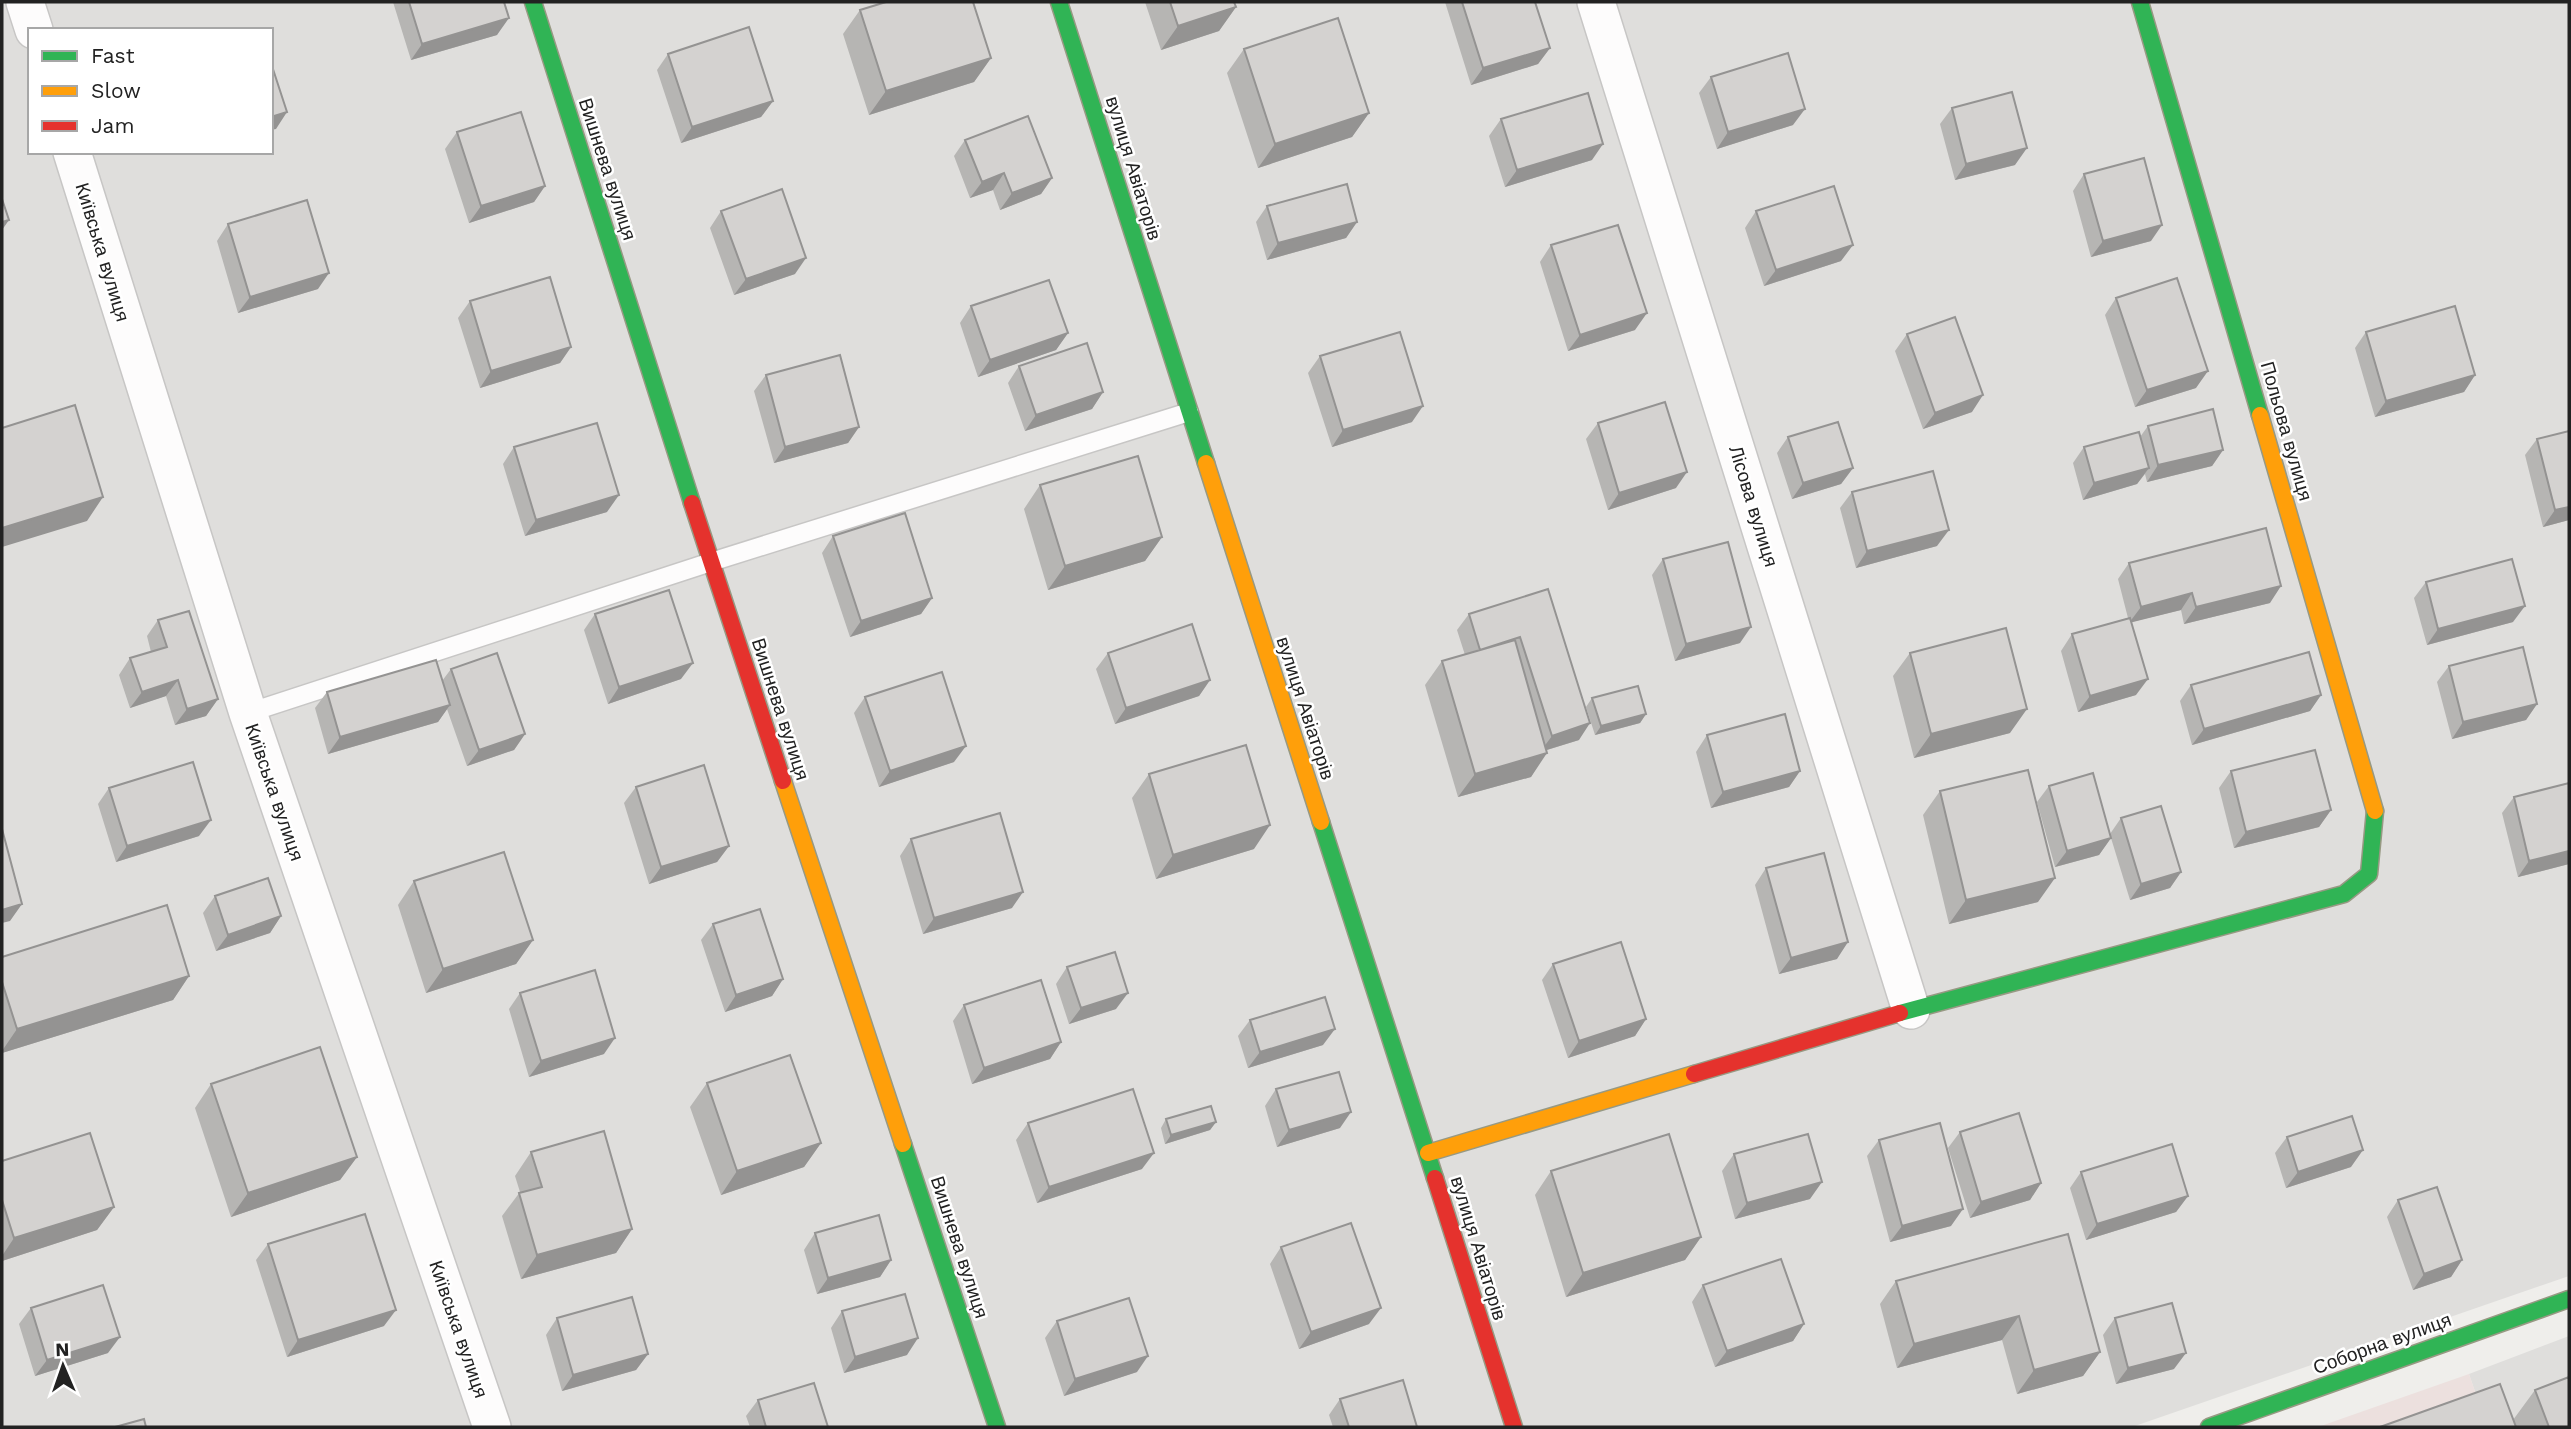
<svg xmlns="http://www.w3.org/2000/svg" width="2571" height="1429" font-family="'Work Sans',sans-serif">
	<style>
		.residential { fill: #dfdedc; fill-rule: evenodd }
		.commercial { fill: #ece0de }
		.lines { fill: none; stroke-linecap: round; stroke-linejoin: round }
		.lane-casing { stroke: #c7c6c5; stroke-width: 21 }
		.street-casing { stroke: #c7c6c5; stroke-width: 40 }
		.fast-casing { stroke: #979983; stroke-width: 19 }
		.slow-casing { stroke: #979983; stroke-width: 19 }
		.jam-casing { stroke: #979983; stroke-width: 19 }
		.lane { stroke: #fdfcfc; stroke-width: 18 }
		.street { stroke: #fdfcfc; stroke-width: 37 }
		.fast { stroke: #30b455; stroke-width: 16 }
		.slow { stroke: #ff9f0a; stroke-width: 16 }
		.jam { stroke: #e5322d; stroke-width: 16 }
		.wall { fill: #b6b5b3 }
		.shaded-wall { fill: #949392 }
		.building { fill: #d4d2d0; stroke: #949392; stroke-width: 2 }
		.labels { text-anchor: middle; stroke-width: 5; stroke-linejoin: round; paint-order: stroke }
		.street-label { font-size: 19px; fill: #222; stroke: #fff }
	</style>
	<rect width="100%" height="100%" fill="#efeeeb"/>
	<path class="residential" d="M2 2H2569V1276L2132 1427H2ZM30 30H271V152H30Z
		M2569 1336V1427H2487L2469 1374Z"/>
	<path class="commercial" d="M2469 1374 2487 1427H2318Z"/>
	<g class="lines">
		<g class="lane-casing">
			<path id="lane" d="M248 713 711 562 1189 412"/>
		</g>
		<g class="street-casing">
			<path id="street" d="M25 2 34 30
				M1596 2 1911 1010
				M72 152 248 713 492 1427"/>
		</g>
		<g class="fast-casing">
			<path id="fast" d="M533 2 692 503
				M1059 2 1206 463
				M2140 2 2260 415
				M1321 822 1435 1178
				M1900 1013 2344 894 2369 874 2375 811
				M903 1144 997 1427
				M2209 1427 2569 1299"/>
		</g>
		<g class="slow-casing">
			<path id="slow" d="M2260 415 2375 811
				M1206 463 1321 822
				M783 781 903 1144
				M1428 1153 1694 1074"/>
		</g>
		<g class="jam-casing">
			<path id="jam" d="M692 503 783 781
				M1694 1074 1900 1013
				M1435 1178 1514 1427"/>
		</g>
		<use href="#lane" class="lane"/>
		<use href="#street" class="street"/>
		<use href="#fast" class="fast"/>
		<use href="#slow" class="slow"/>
		<use href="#jam" class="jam"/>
	</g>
	<path class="wall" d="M393 2H504L497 35 411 60Z
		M1145 2H1234L1236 7 1219 31 1161 50Z
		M1445 2H1535L1550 48 1538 64 1471 85Z
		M860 10 991 58 974 82 869 115 843 34Z
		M1244 49 1369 113 1352 137 1258 168 1227 73Z
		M668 54 773 101 761 117 681 143 657 70Z
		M1711 77 1793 125 1717 149 1699 93Z
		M1952 108 2015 165 1955 180 1940 124Z
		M1501 119 1592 160 1505 187 1489 136Z
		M457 132 545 186 534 202 469 223 445 149Z
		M965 140 1052 178 1041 194 1000 210 993 190 970 198 954 156Z
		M2084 174 2151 241 2091 257 2073 191Z
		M1267 206 1357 222 1346 238 1267 260 1256 222Z
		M721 211 795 274 734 295 710 228Z
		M1756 211 1841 261 1764 286 1745 228Z
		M228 224 318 289 238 313 217 241Z
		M1551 245 1635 330 1568 351 1540 262Z
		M2116 298 2196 388 2135 407 2105 315Z
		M470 301 571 347 560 363 480 388 458 318Z
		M971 306 1068 333 1056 350 978 377 960 323Z
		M2366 332 2475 375 2464 392 2375 417 2355 348Z
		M1907 334 1972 412 1923 429 1895 351Z
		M1320 356 1412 422 1332 447 1308 373Z
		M1019 366 1103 392 1092 409 1025 431 1008 383Z
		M766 375 859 427 848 443 774 463 754 391Z
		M1598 423 1676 488 1608 510 1586 439Z
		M2148 426 2223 450 2212 466 2147 482 2145 474 2137 484 2083 500 2073 463 2084 447 2140 437Z
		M2569 431V520L2543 527 2525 455 2537 439Z
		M1788 437 1853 468 1841 484 1792 499 1777 453Z
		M514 447 607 512 525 536 503 464Z
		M1040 485 1162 537 1145 561 1048 590 1024 509Z
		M1852 492 1937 546 1856 568 1840 508Z
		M833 536 932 598 921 614 850 637 822 553Z
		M1663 559 1740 643 1675 661 1652 575Z
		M2129 563 2270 603 2184 624 2181 610 2131 622 2136 695 2078 712 2061 651 2072 634 2128 618 2118 579Z
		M2426 582 2513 622 2427 645 2414 598Z
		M1548 589 1579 740 1547 750 1531 777 1458 797 1425 685 1442 661 1465 655 1457 630 1469 614Z
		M595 614 681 679 608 704 584 630Z
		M158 620 218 699 206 716 175 725 166 696 130 708 119 675 130 658 151 652 147 636Z
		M1108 653 1210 680 1199 696 1115 724 1096 669Z
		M1910 653 2010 733 1914 758 1893 676Z
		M2449 666 2537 704 2526 720 2452 739 2437 682Z
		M451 669 525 734 514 750 467 766 447 709 438 722 328 754 315 708 327 692 442 681Z
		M2191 685 2321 695 2310 711 2192 745 2180 701Z
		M865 697 954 762 879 787 854 713Z
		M1592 698 1646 714 1640 723 1595 735 1586 707Z
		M1707 735 1800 771 1789 787 1711 808 1696 752Z
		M2231 771 2331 810 2319 827 2234 848 2219 788Z
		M1149 774 1254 849 1156 879 1132 798Z
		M2569 783V864L2518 877 2502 813 2514 797Z
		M2049 786 2110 834 2121 818 2181 872 2170 888 2130 900 2111 838 2099 855 2055 867 2037 802Z
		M636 787 729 846 717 862 649 884 624 803Z
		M109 788 199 836 116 862 98 804Z
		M1940 791 2038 902 1949 924 1923 815Z
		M911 839 1012 908 923 934 900 856Z
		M1766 868 1837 959 1779 974 1755 885Z
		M414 881 533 940 516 964 426 993 398 905Z
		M215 896 281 916 270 933 216 951 203 913Z
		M713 924 783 979 772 996 725 1012 701 940Z
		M2 957 189 976 173 1000 2 1053Z
		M1553 964 1646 1019 1635 1036 1568 1058 1542 980Z
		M1067 967 1116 1009 1069 1024 1056 984Z
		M520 993 604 1054 529 1077 509 1009Z
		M964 1005 1061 1042 1050 1059 972 1084 953 1021Z
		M1250 1020 1323 1045 1248 1068 1238 1036Z
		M707 1083 821 1143 804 1167 721 1195 690 1107Z
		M211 1084 357 1157 340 1180 231 1217 195 1108Z
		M1276 1089 1340 1128 1277 1147 1265 1106Z
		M1166 1119 1216 1122 1210 1130 1165 1144 1161 1128Z
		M1028 1123 1142 1169 1037 1203 1016 1140Z
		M1960 1132 2041 1183 2030 1200 1970 1218 1948 1148Z
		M2287 1137 2351 1167 2286 1188 2275 1153Z
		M1879 1140 1951 1226 1890 1242 1867 1156Z
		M531 1152 632 1229 616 1253 521 1279 502 1216 520 1192 515 1176Z
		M1734 1154 1810 1199 1735 1219 1722 1171Z
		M2 1161 114 1207 97 1230 2 1261Z
		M1551 1171 1701 1237 1685 1260 1566 1297 1535 1195Z
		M2081 1172 2188 1196 2176 1212 2086 1240 2070 1188Z
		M2398 1200 2462 1260 2451 1277 2413 1290 2387 1217Z
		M815 1233 891 1260 880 1277 817 1294 804 1250Z
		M2068 1234 2100 1352 2083 1376 2017 1394 2002 1340 1897 1368 1880 1304 1896 1281Z
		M268 1244 384 1326 287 1357 256 1260Z
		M1281 1247 1369 1324 1299 1349 1270 1264Z
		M1703 1285 1804 1324 1793 1341 1715 1367 1692 1302Z
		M31 1308 108 1353 35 1376 19 1324Z
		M842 1311 907 1355 844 1373 831 1328Z
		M557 1318 648 1354 636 1370 562 1391 546 1335Z
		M2115 1318 2174 1369 2116 1384 2103 1335Z
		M1057 1321 1137 1372 1064 1396 1045 1338Z
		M2535 1390 2569 1427H2380L2513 1420Z
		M1340 1399 1417 1427H1333L1329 1415Z
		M758 1400 828 1427H750L746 1416Z"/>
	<path class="shaded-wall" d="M1236 7 1219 31 1161 50 1178 26Z
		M509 18 497 35 411 60 422 44Z
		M1550 48 1538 64 1471 85 1483 68Z
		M991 58 974 82 869 115 886 91Z
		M773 101 761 117 681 143 692 127Z
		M1805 109 1793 125 1717 149 1728 132Z
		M287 112 276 129 271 130V117Z
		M1369 113 1352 137 1258 168 1275 144Z
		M1603 144 1592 160 1505 187 1517 170Z
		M2027 148 2015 165 1955 180 1966 164Z
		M1004 173 993 190 970 198 982 182Z
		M1052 178 1041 194 1000 210 1012 193Z
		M545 186 534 202 469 223 481 206Z
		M9 220 2 230V222Z
		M1357 222 1346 238 1267 260 1278 243Z
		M2162 225 2151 241 2091 257 2103 241Z
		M1853 245 1841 261 1764 286 1776 270Z
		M806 258 795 274 734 295 746 279Z
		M329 273 318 289 238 313 250 297Z
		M1647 313 1635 330 1568 351 1580 335Z
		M1068 333 1056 350 978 377 990 360Z
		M571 347 560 363 480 388 491 371Z
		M2208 371 2196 388 2135 407 2147 390Z
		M2475 375 2464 392 2375 417 2386 401Z
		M1103 392 1092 409 1025 431 1036 415Z
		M1983 395 1972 412 1923 429 1935 413Z
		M1423 406 1412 422 1332 447 1343 430Z
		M859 427 848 443 774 463 785 447Z
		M2223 450 2212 466 2147 482 2158 465Z
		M1853 468 1841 484 1792 499 1803 483Z
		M2149 468 2137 484 2083 500 2094 483Z
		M1687 472 1676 488 1608 510 1619 493Z
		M619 495 607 512 525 536 536 520Z
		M103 497 87 521 2 547V528Z
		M2569 507V520L2543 527 2555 510Z
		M1949 530 1937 546 1856 568 1867 551Z
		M1162 537 1145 561 1048 590 1065 566Z
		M2281 586 2270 603 2184 624 2196 607Z
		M2192 593 2181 610 2129 623 2141 607Z
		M932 598 921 614 850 637 861 621Z
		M2525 606 2513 622 2427 645 2438 629Z
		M1751 627 1740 643 1675 661 1686 644Z
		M693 663 681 679 608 704 619 687Z
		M2148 679 2136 695 2078 712 2090 696Z
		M178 680 166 696 130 708 142 692Z
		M1210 680 1199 696 1115 724 1126 708Z
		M2321 695 2310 711 2192 745 2204 729Z
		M218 699 206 716 175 725 187 709Z
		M2537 704 2526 720 2452 739 2463 722Z
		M450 705 438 722 328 754 340 737Z
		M2027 709 2010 733 1914 758 1931 734Z
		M1646 714 1640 723 1595 735 1601 726Z
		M1590 723 1579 740 1540 752 1552 736Z
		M525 734 514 750 467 766 479 750Z
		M966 746 954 762 879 787 890 771Z
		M1547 753 1531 777 1458 797 1475 774Z
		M1800 771 1789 787 1711 808 1723 792Z
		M2331 810 2319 827 2234 848 2246 832Z
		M211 820 199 836 116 862 127 846Z
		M1270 825 1254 849 1156 879 1173 855Z
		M2111 838 2099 855 2055 867 2067 851Z
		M729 846 717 862 649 884 661 867Z
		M2569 851V864L2518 877 2529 861Z
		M2181 872 2170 888 2130 900 2141 884Z
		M2055 878 2038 902 1949 924 1966 900Z
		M1023 892 1012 908 923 934 934 918Z
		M22 904 10 921 2 923V910Z
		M281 916 270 933 216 951 228 935Z
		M533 940 516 964 426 993 443 969Z
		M1848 942 1837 959 1779 974 1791 958Z
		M189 976 173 1000 2 1053V1051L17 1029Z
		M783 979 772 996 725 1012 736 995Z
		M1128 993 1116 1009 1069 1024 1081 1008Z
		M1646 1019 1635 1036 1568 1058 1579 1041Z
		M1335 1029 1323 1045 1248 1068 1260 1052Z
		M615 1038 604 1054 529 1077 541 1061Z
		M1061 1042 1050 1059 972 1084 984 1068Z
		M1351 1112 1340 1128 1277 1147 1289 1130Z
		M1216 1122 1210 1130 1165 1144 1171 1135Z
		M821 1143 804 1167 721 1195 737 1171Z
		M2363 1150 2351 1167 2286 1188 2298 1172Z
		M1154 1153 1142 1169 1037 1203 1049 1187Z
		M357 1157 340 1180 231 1217 248 1193Z
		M1822 1182 1810 1199 1735 1219 1747 1203Z
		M2041 1183 2030 1200 1970 1218 1981 1202Z
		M2188 1196 2176 1212 2086 1240 2097 1224Z
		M114 1207 97 1230 2 1261V1256L14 1238Z
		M1963 1209 1951 1226 1890 1242 1902 1226Z
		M632 1229 616 1253 521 1279 537 1255Z
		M1701 1237 1685 1260 1566 1297 1583 1273Z
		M891 1260 880 1277 817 1294 828 1278Z
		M2462 1260 2451 1277 2413 1290 2424 1274Z
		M1381 1308 1369 1324 1299 1349 1311 1332Z
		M396 1310 384 1326 287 1357 298 1340Z
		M2019 1316 2002 1340 1897 1368 1914 1344Z
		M1804 1324 1793 1341 1715 1367 1727 1351Z
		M120 1337 108 1353 35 1376 47 1360Z
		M918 1338 907 1355 844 1373 855 1357Z
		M2100 1352 2083 1376 2017 1394 2034 1370Z
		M2186 1353 2174 1369 2116 1384 2128 1368Z
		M648 1354 636 1370 562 1391 573 1375Z
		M1148 1356 1137 1372 1064 1396 1075 1379Z"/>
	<path class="building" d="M409 2H504L509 18 422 44Z
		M886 2H973L991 58 886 91 860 10Z
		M1170 2H1234L1236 7 1178 26Z
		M1462 2H1535L1550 48 1483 68Z
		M1338 18 1369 113 1275 144 1244 49Z
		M749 27 773 101 692 127 668 54Z
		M1788 53 1805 109 1728 132 1711 77Z
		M271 63 287 112 271 117Z
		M2012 92 2027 148 1966 164 1952 108Z
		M1588 93 1603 144 1517 170 1501 119Z
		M521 112 545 186 481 206 457 132Z
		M1028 116 1052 178 1012 193 1004 173 982 182 965 140Z
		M2144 158 2162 225 2103 241 2084 174Z
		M1347 184 1357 222 1278 243 1267 206Z
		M1834 186 1853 245 1776 270 1756 211Z
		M782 189 806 258 746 279 721 211Z
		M2 199 9 220 2 222Z
		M307 200 329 273 250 297 228 224Z
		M1618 225 1647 313 1580 335 1551 245Z
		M550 277 571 347 491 371 470 301Z
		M2177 278 2208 371 2147 390 2116 298Z
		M1049 280 1068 333 990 360 971 306Z
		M2455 306 2475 375 2386 401 2366 332Z
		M1955 317 1983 395 1935 413 1907 334Z
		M1400 332 1423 406 1343 430 1320 356Z
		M1087 343 1103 392 1036 415 1019 366Z
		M840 355 859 427 785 447 766 375Z
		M1665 402 1687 472 1619 493 1598 423Z
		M75 405 103 497 2 528V428Z
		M2213 409 2223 450 2158 465 2148 426Z
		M1838 422 1853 468 1803 483 1788 437Z
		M597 423 619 495 536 520 514 447Z
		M2569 431V507L2555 510 2537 439Z
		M2139 432 2149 468 2094 483 2084 447Z
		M1138 456 1162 537 1065 566 1040 485Z
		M1933 471 1949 530 1867 551 1852 492Z
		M905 513 932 598 861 621 833 536Z
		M2266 528 2281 586 2196 607 2192 593 2141 607 2129 563Z
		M1728 542 1751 627 1686 644 1663 559Z
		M2512 559 2525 606 2438 629 2426 582Z
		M1548 589 1590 723 1552 736 1520 637 1480 650 1469 614Z
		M669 590 693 663 619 687 595 614Z
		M189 611 218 699 187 709 178 680 142 692 130 658 167 647 158 620Z
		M2130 618 2148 679 2090 696 2072 634Z
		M1192 624 1210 680 1126 708 1108 653Z
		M2006 628 2027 709 1931 734 1910 653Z
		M1515 640 1547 753 1475 774 1442 661Z
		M2523 647 2537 704 2463 722 2449 666Z
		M2309 652 2321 695 2204 729 2191 685Z
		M497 653 525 734 479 750 451 669Z
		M436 660 450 705 340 737 327 692Z
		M942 672 966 746 890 771 865 697Z
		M1638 686 1646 714 1601 726 1592 698Z
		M1785 714 1800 771 1723 792 1707 735Z
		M1246 745 1270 825 1173 855 1149 774Z
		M2315 750 2331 810 2246 832 2231 771Z
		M193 762 211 820 127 846 109 788Z
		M704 765 729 846 661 867 636 787Z
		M2028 770 2055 878 1966 900 1940 791Z
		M2093 773 2111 838 2067 851 2049 786Z
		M2569 783V851L2529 861 2514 797Z
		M2161 806 2181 872 2141 884 2121 818Z
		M1000 813 1023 892 934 918 911 839Z
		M2 829 22 904 2 910Z
		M504 852 533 940 443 969 414 881Z
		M1824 853 1848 942 1791 958 1766 868Z
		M268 878 281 916 228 935 215 896Z
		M167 905 189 976 17 1029 2 982V957Z
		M760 909 783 979 736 995 713 924Z
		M1621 942 1646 1019 1579 1041 1553 964Z
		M1115 952 1128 993 1081 1008 1067 967Z
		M595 970 615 1038 541 1061 520 993Z
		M1041 980 1061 1042 984 1068 964 1005Z
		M1325 997 1335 1029 1260 1052 1250 1020Z
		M320 1047 357 1157 248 1193 211 1084Z
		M790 1055 821 1143 737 1171 707 1083Z
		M1339 1072 1351 1112 1289 1130 1276 1089Z
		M1133 1089 1154 1153 1049 1187 1028 1123Z
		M1211 1106 1216 1122 1171 1135 1166 1119Z
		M2019 1113 2041 1183 1981 1202 1960 1132Z
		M2352 1116 2363 1150 2298 1172 2287 1137Z
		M1940 1123 1963 1209 1902 1226 1879 1140Z
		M604 1131 632 1229 537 1255 519 1193 542 1187 531 1152Z
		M90 1133 114 1207 14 1238 2 1200V1161Z
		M1669 1134 1701 1237 1583 1273 1551 1171Z
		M1808 1134 1822 1182 1747 1203 1734 1154Z
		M2172 1144 2188 1196 2097 1224 2081 1172Z
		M2437 1187 2462 1260 2424 1274 2398 1200Z
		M365 1214 396 1310 298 1340 268 1244Z
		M879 1215 891 1260 828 1278 815 1233Z
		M1351 1223 1381 1308 1311 1332 1281 1247Z
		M2068 1234 2100 1352 2034 1370 2019 1316 1914 1344 1896 1281Z
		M1781 1259 1804 1324 1727 1351 1703 1285Z
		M103 1285 120 1337 47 1360 31 1308Z
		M905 1294 918 1338 855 1357 842 1311Z
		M632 1297 648 1354 573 1375 557 1318Z
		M1129 1298 1148 1356 1075 1379 1057 1321Z
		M2172 1303 2186 1353 2128 1368 2115 1318Z
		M2569 1377V1427H2549L2535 1390Z
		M1403 1380 1417 1427H1349L1340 1399Z
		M814 1383 828 1427H766L758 1400Z
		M2500 1384 2516 1427H2380Z
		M144 1419 146 1427H115Z"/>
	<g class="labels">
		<g class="street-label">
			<text transform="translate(1134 168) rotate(73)" y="7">вулиця Авіаторів</text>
			<text transform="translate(608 169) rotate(72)" y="7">Вишнева вулиця</text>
			<text transform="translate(103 252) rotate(73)" y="7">Київська вулиця</text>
			<text transform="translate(2287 431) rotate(74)" y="7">Польова вулиця</text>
			<text transform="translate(1754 506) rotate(73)" y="7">Лісова вулиця</text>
			<text transform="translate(1306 708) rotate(72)" y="7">вулиця Авіаторів</text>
			<text transform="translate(781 709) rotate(72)" y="7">Вишнева вулиця</text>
			<text transform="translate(275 792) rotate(71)" y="7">Київська вулиця</text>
			<text transform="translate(960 1247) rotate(72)" y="7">Вишнева вулиця</text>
			<text transform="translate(1479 1248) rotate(73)" y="7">вулиця Авіаторів</text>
			<text transform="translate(459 1329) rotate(71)" y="7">Київська вулиця</text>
			<text transform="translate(2382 1343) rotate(-20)" y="7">Соборна вулиця</text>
		</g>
	</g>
	<rect width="2571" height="1429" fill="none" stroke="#222222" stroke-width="7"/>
	<rect x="28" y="28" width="245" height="126" fill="#ffffff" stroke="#a7a7a7" stroke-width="2"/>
	<rect x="42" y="51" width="35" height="10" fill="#30b455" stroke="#a7a7a7" stroke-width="2"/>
	<text x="91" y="63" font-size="21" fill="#222222">Fast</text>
	<rect x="42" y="86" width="35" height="10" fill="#ff9f0a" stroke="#a7a7a7" stroke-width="2"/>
	<text x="91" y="98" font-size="21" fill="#222222">Slow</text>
	<rect x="42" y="121" width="35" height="10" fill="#e5322d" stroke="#a7a7a7" stroke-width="2"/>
	<text x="91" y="133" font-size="21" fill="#222222">Jam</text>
	<g transform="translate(63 1366) rotate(358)" stroke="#ffffff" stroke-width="5" paint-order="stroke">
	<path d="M0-5L12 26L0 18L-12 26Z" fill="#222222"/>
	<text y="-10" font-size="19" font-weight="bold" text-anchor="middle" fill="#222222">N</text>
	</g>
</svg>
